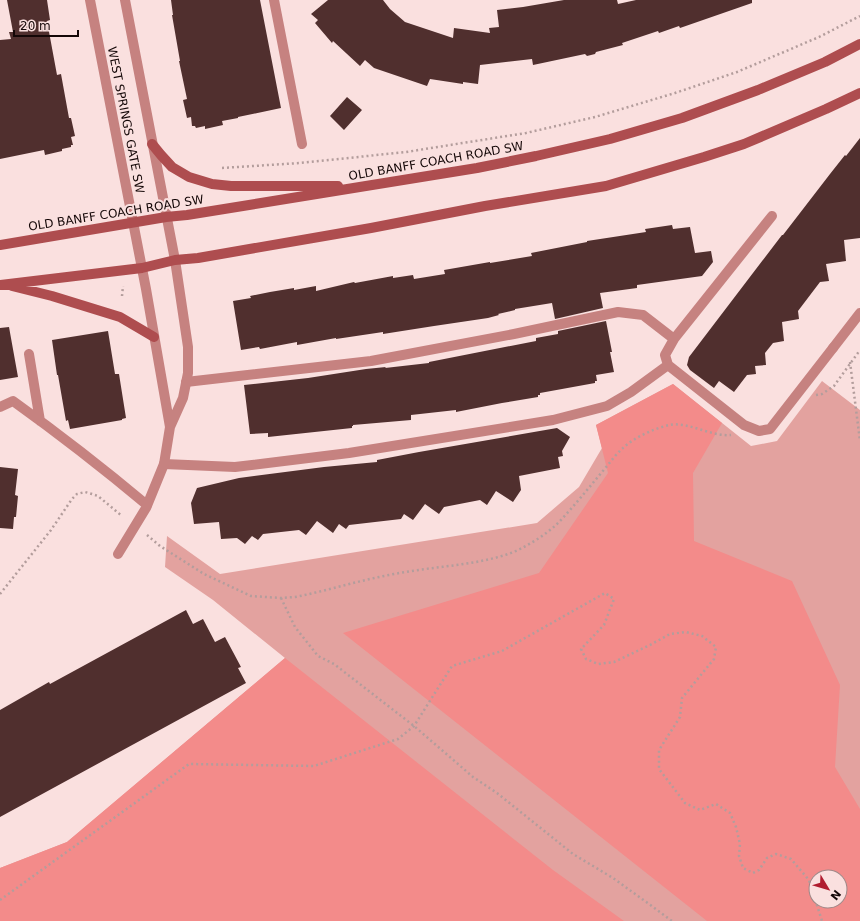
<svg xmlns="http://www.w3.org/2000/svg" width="860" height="921" font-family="'DejaVu Sans',sans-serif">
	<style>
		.green { fill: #e3a29f; fill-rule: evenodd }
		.forest { fill: #f38b8a; fill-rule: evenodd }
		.building { fill: #502f2e }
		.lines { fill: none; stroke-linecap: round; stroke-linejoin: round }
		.path { stroke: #b39d9c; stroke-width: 2.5; stroke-dasharray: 2 3; stroke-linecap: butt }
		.lane { stroke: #c68280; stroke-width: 10 }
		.street { stroke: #c68280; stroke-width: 10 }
		.secondary { stroke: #ae4d4f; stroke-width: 10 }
		.labels { text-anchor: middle; stroke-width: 4; stroke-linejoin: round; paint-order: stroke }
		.street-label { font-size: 12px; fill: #140707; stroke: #fae0df }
	</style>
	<rect width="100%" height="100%" fill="#fae0df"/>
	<path class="green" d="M822 381 860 410V921H0V868L67 842 285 658 213 600 165 567 167 536 220 574 537 523 579 487 602 448 596 425 673 384 751 446 777 441ZM816 877H840V901H816Z"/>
	<path class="forest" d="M673 384 722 423 693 473 694 541 792 581 840 685 835 767 860 809V921H707L343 633 539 573 608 473 596 425ZM816 877H840V901H816Z
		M285 658 553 870 624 921H0V868L67 842Z"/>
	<path class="building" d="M7 0H47L50 20 47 21 57 75 61 74 69 118H71L75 136 71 137 73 145H71V147L62 149V151L45 155 44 150 0 159V40L11 39 9 32H13Z
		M171 0H260L281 108 238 117V118L222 121 223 125 205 129V126L196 128 195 126H192L191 117 187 118 183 100 187 99 179 61H180L172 15H173Z
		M328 0H383L390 9 405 22 453 38 454 28 490 33 489 28 499 27 497 10 523 7 564 0H617L618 4 636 0H752V3L680 28 679 26 659 33 658 31 622 43 623 45 596 52 595 54 587 56 585 54 533 65 532 59 480 65 478 84 463 82V84L430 79 427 86 374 68 365 60 360 66 333 41 332 43 315 23 318 20 311 14Z
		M347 97 362 110 344 130 330 116Z
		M860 138V238L844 240 846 261 826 264 829 281 820 282 798 311 799 319 782 322 784 341 773 343 765 353 766 365 755 366 756 374 747 375 734 392 719 381 714 388 690 370 687 365 689 357 782 235H783L830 174 845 155 846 156Z
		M672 225 673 229 690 227 695 253 711 251 713 262 702 276 637 285V288L600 293 603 308 555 319 552 303 515 309V310L498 314 499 315 488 318 434 326 383 334V332L336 339V338L297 345V342L260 349 259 347 241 350 233 301 251 298 250 296 270 292 294 288V290L316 286V291L354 282 355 283 393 276V278L413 275 414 279 445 274 444 270 490 262V263L532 256 531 253 587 242V241L646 232 645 229Z
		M606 321 612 352H610L614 372 596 375 597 381H595V383L540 393V395H538V397L502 403 456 412V410L411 415V420L353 425V426H352V428L268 437V433L250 434 244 385 308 378 366 369 386 367 385 368 429 363V362L536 341V338L558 334V331Z
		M9 327 18 377 0 380V328Z
		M108 331 115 374H119L126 418 122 419V420L70 429 68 420 66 421 58 375H57L52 340Z
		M557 428 570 437 562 451 563 456 558 457 560 468 519 476 521 490 513 502 496 491 487 505 480 500 444 507 439 514 425 504 413 520 404 514 401 519 349 525 346 529 339 524 333 533 317 521 306 535 299 530 263 534 258 540 252 536 245 544 237 538 221 539 219 522 194 524 191 503 197 488 239 478 324 467 377 462V460L419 452Z
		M0 467 18 469 15 495 18 496 16 517H14L13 529 0 528Z
		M186 610 193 624 203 619 215 642 225 637 241 667 238 668 246 683 0 817V710L49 682 50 684Z"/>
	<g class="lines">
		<path class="path" d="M222 168 300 163 406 152 526 133 595 117 675 93 737 72 819 37 860 16
			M122 296 123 286
			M850 362 860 441
			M816 395 822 394 834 386 860 350
			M147 535 160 546 204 574 251 596 281 598 295 597C326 591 357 581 389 575 418 569 447 567 476 562 491 559 506 556 520 549 534 542 548 533 559 522 576 504 591 485 607 466 612 460 617 453 623 448 635 437 653 429 669 425 688 421 711 437 731 435
			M0 594 51 530 72 499 77 494 85 492 92 494 98 496 122 516
			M281 598 295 627 318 656 334 664 414 726 473 777 497 793 573 854 613 878 649 904 672 921
			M0 900 189 764 314 766 398 739 414 726 452 666 502 651 605 593 614 599 604 625 581 649 586 659 598 664 614 662 650 645 670 634 686 632 702 636 716 647 714 659 682 698 680 717 659 750V769L685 803 700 810 716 804 730 813 736 827 740 844 739 856 743 868 753 873 759 870 767 858 776 854 791 859 809 880 822 921"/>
		<path class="lane" d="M274 0 302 144
			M772 216 674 339 665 355 668 365 744 425 759 431 770 429 833 348
			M29 354 40 421
			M186 382 371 361 514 334 618 312 643 315 674 339
			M0 407 13 401C59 434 104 469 147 505
			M164 464 235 467 349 453 553 420 607 406 631 392 668 365"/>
		<path class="street" d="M90 0 146 289 170 427
			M833 348 860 313
			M118 554 146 508 164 464 170 427 183 398 188 373V347L175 260 125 0"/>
		<path class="secondary" d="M152 144 161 155 172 167 189 177 212 184 231 186H338
			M0 245 166 217 187 215 477 168 536 156 610 139 682 118 758 90 825 62 860 44
			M0 285 142 268 175 260 198 258 371 228 485 206 606 186 704 157 744 144 826 109 860 93
			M12 286 52 296 120 317 154 337"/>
	</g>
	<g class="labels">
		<g class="street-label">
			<text transform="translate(126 120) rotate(79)" y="4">WEST SPRINGS GATE SW</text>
			<text transform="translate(436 161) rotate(-10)" y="4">OLD BANFF COACH ROAD SW</text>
			<text transform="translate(116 213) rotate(-9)" y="4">OLD BANFF COACH ROAD SW</text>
		</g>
	</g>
	<g transform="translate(828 889) rotate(128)"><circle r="19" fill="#fae0df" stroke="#9e8989"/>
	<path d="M0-3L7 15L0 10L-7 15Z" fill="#b01d30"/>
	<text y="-6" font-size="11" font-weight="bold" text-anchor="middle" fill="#140707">N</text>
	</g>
	<path d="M14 30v6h64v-6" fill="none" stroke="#140707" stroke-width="2"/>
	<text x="20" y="30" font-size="12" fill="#140707" stroke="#fae0df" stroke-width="3" paint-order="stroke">20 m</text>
</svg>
